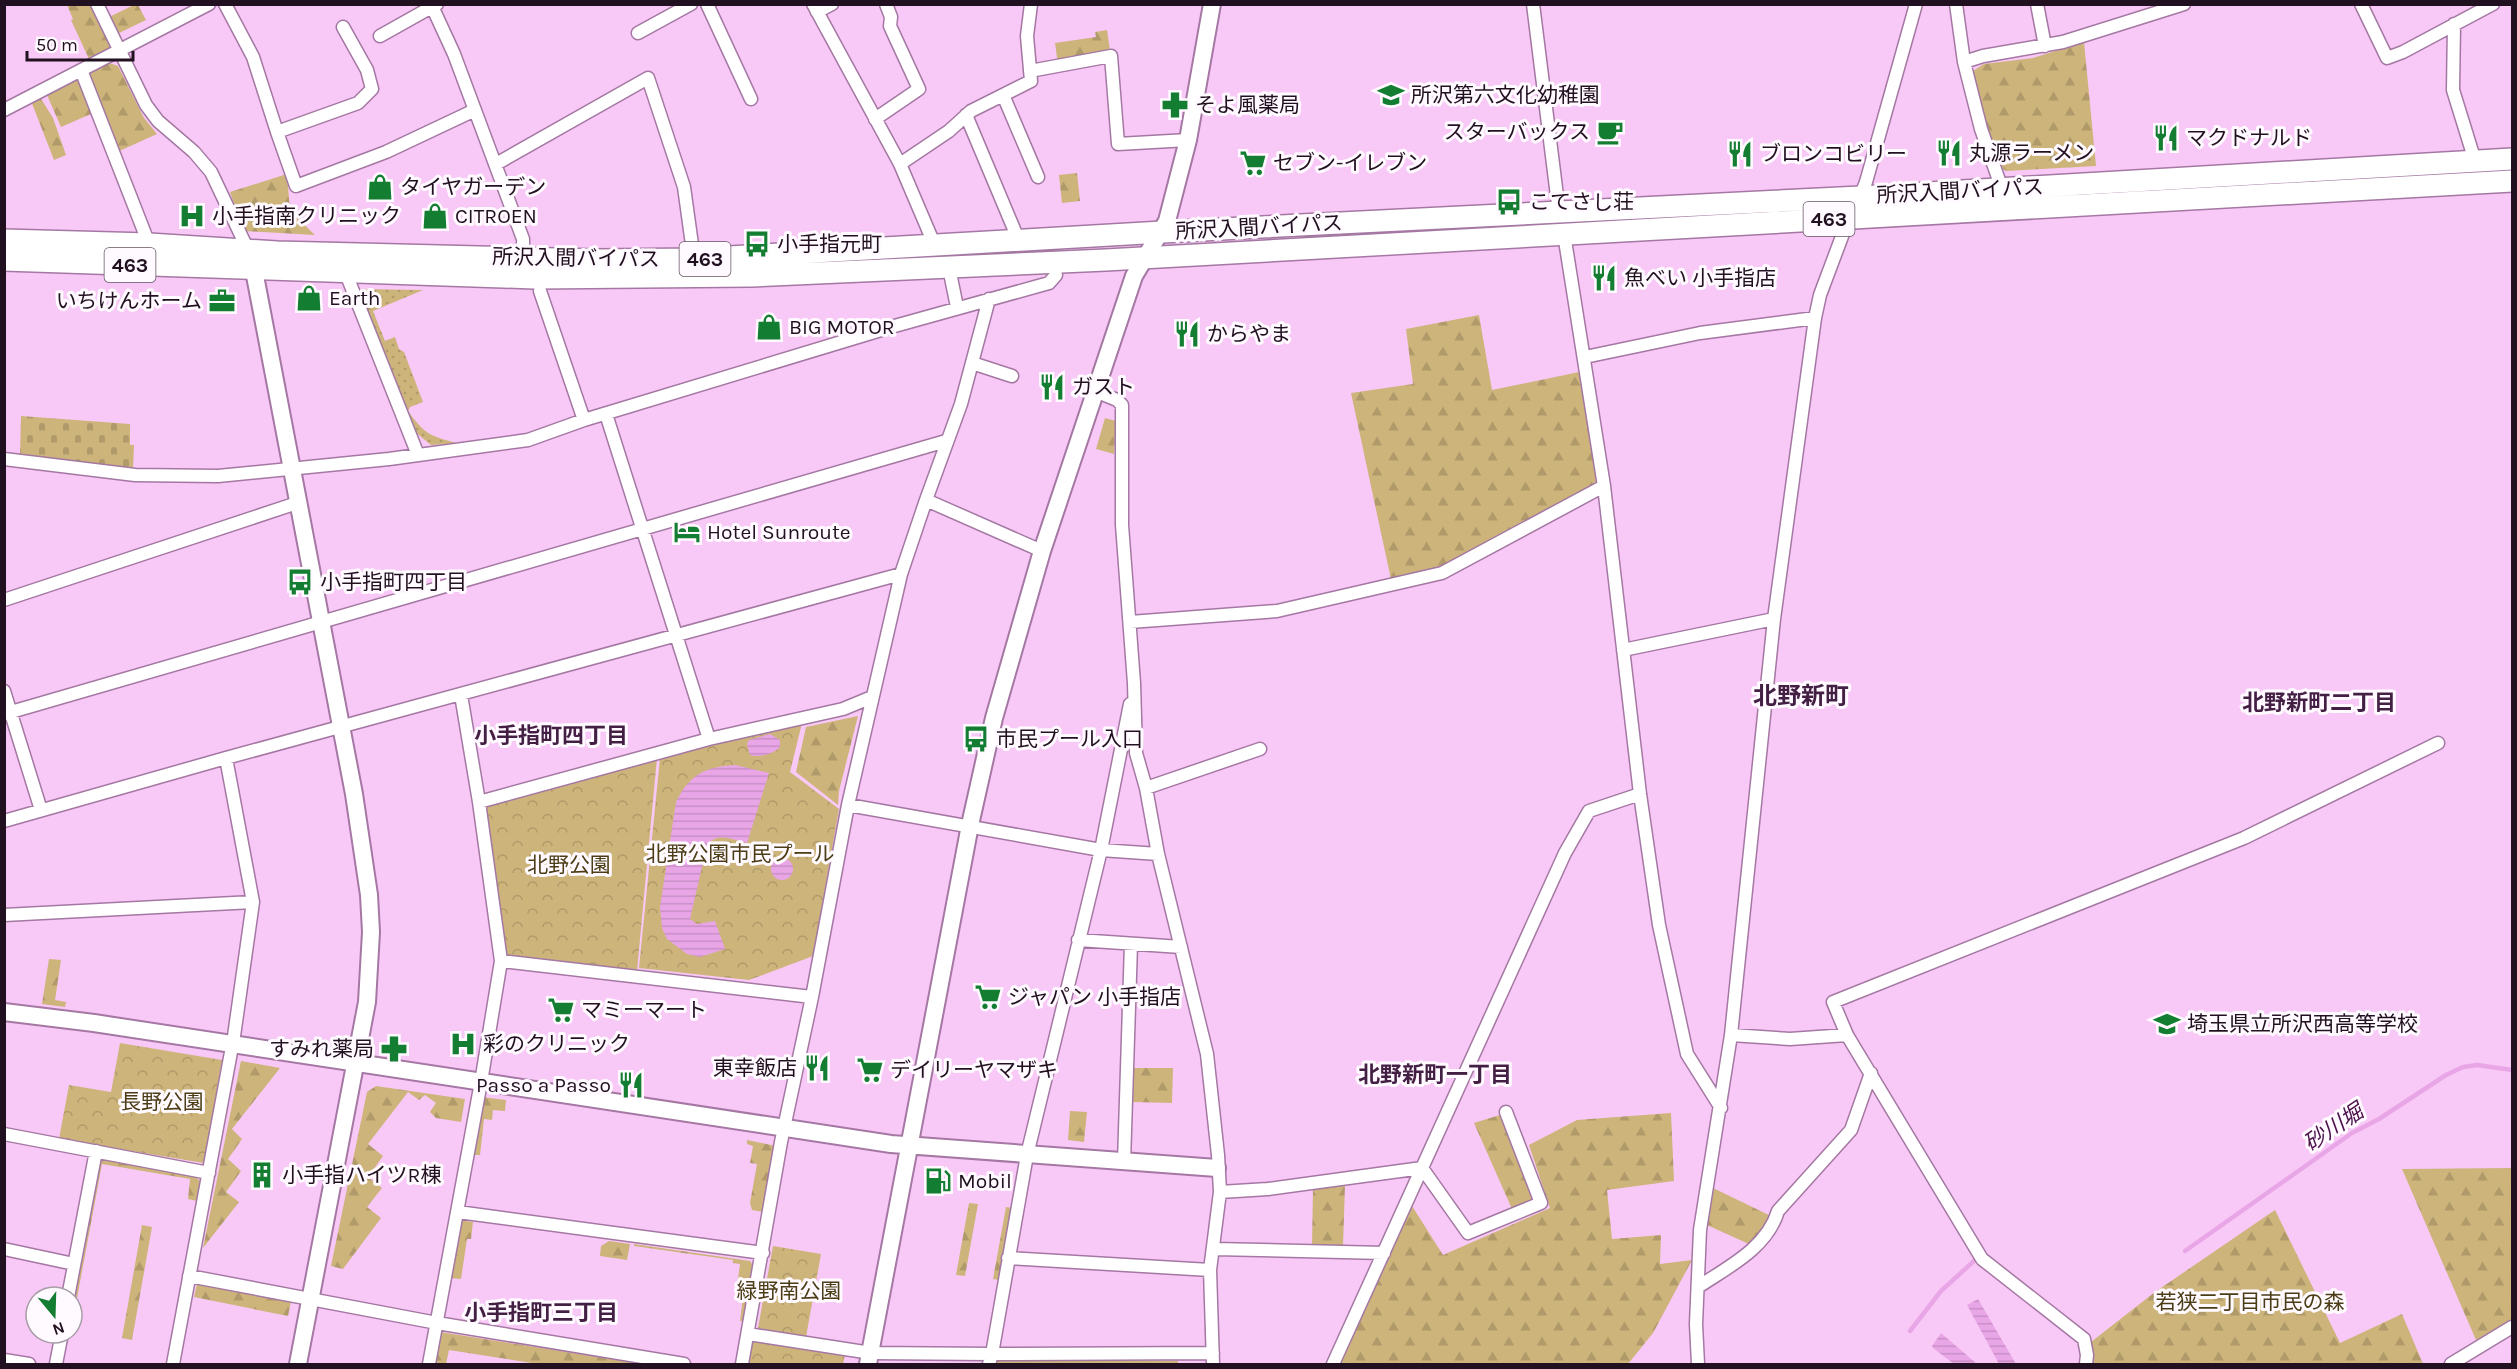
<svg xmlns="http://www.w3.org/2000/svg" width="2517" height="1369" font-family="Karla,'Noto Sans JP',sans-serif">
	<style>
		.forest { fill: url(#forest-firs) }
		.cemetery { fill: url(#cemetery-stones) }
		.park { fill: url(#park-crowns) }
		.garden { fill: url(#garden-dots) }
		.water { fill: url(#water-rules) }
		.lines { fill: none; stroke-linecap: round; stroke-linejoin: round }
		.stream { stroke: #e9a6e7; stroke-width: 4.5 }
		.minor-casing { stroke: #a478a3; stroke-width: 15 }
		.tertiary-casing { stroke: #a478a3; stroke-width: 20 }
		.trunk-casing { stroke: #a478a3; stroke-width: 24 }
		.minor { stroke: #fff; stroke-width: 12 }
		.tertiary { stroke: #fff; stroke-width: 16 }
		.trunk { stroke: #fff; stroke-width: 21 }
		.labels { text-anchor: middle; stroke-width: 6; stroke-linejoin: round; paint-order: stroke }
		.shield { fill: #fffaff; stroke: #645663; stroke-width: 1.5 }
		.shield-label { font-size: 20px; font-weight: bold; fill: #211020 }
		.poi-label { font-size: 21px; fill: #211020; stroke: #fffaff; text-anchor: start }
		.street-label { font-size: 21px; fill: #211020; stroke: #fffaff }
		.park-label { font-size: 21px; fill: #4b3c16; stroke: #fffaff }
		.neighbourhood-label { font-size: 22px; font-weight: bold; fill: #441f44; stroke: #fffaff }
		.water-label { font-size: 22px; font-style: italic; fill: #4c114d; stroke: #fffaff }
		.quarter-label { font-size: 24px; font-weight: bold; fill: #441f44; stroke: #fffaff }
	</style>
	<defs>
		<pattern id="forest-firs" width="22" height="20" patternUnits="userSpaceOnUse" patternTransform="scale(1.5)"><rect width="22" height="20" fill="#cdb47b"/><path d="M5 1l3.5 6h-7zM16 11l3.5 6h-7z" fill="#b09a6a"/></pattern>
		<pattern id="cemetery-stones" width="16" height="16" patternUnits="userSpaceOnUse" patternTransform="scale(1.5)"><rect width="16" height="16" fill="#cdb47b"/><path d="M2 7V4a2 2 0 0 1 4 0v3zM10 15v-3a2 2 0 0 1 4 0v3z" fill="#b09a6a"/></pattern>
		<pattern id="park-crowns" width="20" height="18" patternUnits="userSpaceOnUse" patternTransform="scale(1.5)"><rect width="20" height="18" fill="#cdb47b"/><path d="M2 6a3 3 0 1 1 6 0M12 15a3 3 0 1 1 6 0" fill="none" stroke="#b09a6a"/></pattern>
		<pattern id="garden-dots" width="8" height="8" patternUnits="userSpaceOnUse" patternTransform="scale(1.5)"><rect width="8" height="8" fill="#cdb47b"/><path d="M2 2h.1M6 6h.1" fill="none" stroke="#b09a6a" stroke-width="1.8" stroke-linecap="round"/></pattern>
		<pattern id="water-rules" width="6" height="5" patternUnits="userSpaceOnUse" patternTransform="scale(1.5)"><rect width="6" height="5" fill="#e9a6e7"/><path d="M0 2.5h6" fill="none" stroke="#c88ec6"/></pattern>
	</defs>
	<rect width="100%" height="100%" fill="#f8c9f6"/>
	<path class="forest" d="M67 5H93L112 46 110 50 92 60 89 59 71 20 73 19Z
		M134 5H138L146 20 117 34 109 17Z
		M1107 30 1111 57 1058 65 1055 43 1096 37 1095 32Z
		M2084 42 2096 166 2006 171 2003 169 1986 128 1973 71 1984 64 2033 58Z
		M109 63 118 66 144 118 157 134 115 153 88 75Z
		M76 80 79 82 91 114 61 127 47 95Z
		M40 97 53 118 66 155 54 160 31 101Z
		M1077 173 1080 201 1062 203 1059 175Z
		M287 174 290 211 315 235 244 231 230 192Z
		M1479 315 1492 390 1584 371 1600 484 1442 573 1392 584 1351 393 1413 384 1406 329Z
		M1105 418 1116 421 1114 454 1096 449Z
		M858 716 839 791 838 805 796 772 806 727Z
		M49 959 61 960 55 1000 66 1002 65 1007 42 1004Z
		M241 1061 280 1068 232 1129 242 1139 228 1159 241 1171 226 1192 239 1202 203 1248Z
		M1134 1068H1173L1172 1103 1133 1102Z
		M376 1086 465 1099 461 1122 436 1118 430 1112 436 1103 425 1095 419 1100 408 1092 368 1144 383 1156 368 1177 382 1188 367 1207 381 1218 343 1269 331 1266 367 1092Z
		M481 1097 506 1100 505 1111 493 1110 492 1120 484 1119 480 1155H474Z
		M1070 1111 1087 1112 1084 1142 1068 1140Z
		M1671 1113 1674 1181 1607 1190 1612 1239 1661 1235 1660 1264 1692 1260 1653 1333 1628 1364H1340L1412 1206 1443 1255 1550 1208 1529 1145 1577 1120Z
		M1503 1114 1537 1199 1512 1209 1474 1123Z
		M747 1140 776 1146 763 1212 752 1210 750 1203 757 1164 750 1163 753 1146 747 1144Z
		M100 1158 195 1176 200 1181 197 1201 188 1199 190 1179 102 1164 72 1325V1302Z
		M2512 1168V1320L2476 1340 2402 1169Z
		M1345 1185 1343 1246H1312L1313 1188Z
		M1711 1187 1773 1217 1751 1245 1707 1225Z
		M969 1203 978 1204 965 1276 956 1275Z
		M1006 1207 1013 1208 999 1280 993 1279Z
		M2275 1210 2340 1343 2402 1314 2423 1364H2093L2091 1342 2155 1292Z
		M459 1220 473 1222 471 1239H467L461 1279 451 1278Z
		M142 1225 152 1227 132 1340 122 1338Z
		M609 1241 630 1244 627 1260 600 1256 601 1246Z
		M634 1244 750 1261 754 1267 746 1322 740 1321 745 1281 738 1279 740 1264 733 1263V1260L634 1246Z
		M197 1284 291 1302 288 1316 194 1297Z
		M440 1332 642 1364H538L449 1350 446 1364H434Z
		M1008 1360 1178 1361V1364H995V1361Z"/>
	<path class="cemetery" d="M21 416 130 424V445H134L133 469 20 456Z"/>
	<path class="park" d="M802 723 790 772 839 809 813 956 749 980 639 968 660 758Z
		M657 758 637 971 504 958 481 803Z
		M120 1043 222 1060 204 1163 59 1139 69 1085 111 1092Z
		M773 1246 821 1254 806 1337 758 1328Z
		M750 1337 845 1355 843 1364H745Z"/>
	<path class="garden" d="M356 289 423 290 373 311 385 341 395 337 399 349 404 352 423 402 410 407 408 411C425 434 429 436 457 443L431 445 414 431Z"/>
	<path class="water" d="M770 734 780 740V747C774 754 759 758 750 755L747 744 749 740Z
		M735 765 769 773 747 843C734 840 717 831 707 845L690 919 697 924 715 921 725 949 700 957 687 954 667 939 662 928 660 907 676 802C690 774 705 767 735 765Z
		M771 869a11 11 0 1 1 22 0a11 11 0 1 1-22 0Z
		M1978 1299 2016 1364H1999L1967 1305Z
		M1941 1333 1977 1364H1954L1933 1348 1932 1346Z"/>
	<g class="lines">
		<path class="stream" d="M2185 1251 2352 1133 2379 1119 2446 1075 2463 1067 2477 1065 2512 1070
			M1910 1331 1941 1291 1975 1260"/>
		<g class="minor-casing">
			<path id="minor" d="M97 4 146 105 158 121 194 152 211 172 248 250
				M225 4 253 57 277 132 358 103 372 89 367 70 343 27
				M431 4 454 54 523 239V247L527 258
				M707 4 751 99
				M813 4 900 164 935 246
				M1533 4 1559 212
				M1956 4 1964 62
				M2037 4 2045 46
				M2361 4 2387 58 2403 52 2493 4
				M817 12 832 4
				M2454 24 2453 90 2475 161
				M638 33 691 4
				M380 36 437 4
				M81 70 149 244
				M1030 71 1111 56 1118 144 1188 140
				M1003 95 1038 177
				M4 110 209 4
				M966 115 1019 241
				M875 119 919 89 890 26 891 17 886 4
				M277 132 296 186 386 152 475 110
				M496 164 648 78 684 187 694 259
				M900 164 949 131 971 111 1031 81 1027 36 1031 4
				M2002 189 1981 129 1964 62 1983 56 2063 42 2184 4
				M1859 200 1866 182 1916 4
				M1564 234 1604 486 1640 794 1659 925 1687 1054 1721 1108
				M949 268 957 307
				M345 271 418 455
				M540 291 584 420
				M989 299 961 404 926 500 1042 551
				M1585 357 1700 333 1815 318
				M972 363 1012 376
				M1095 391 1117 400 1122 405V525L1134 683 1136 753 1146 788 1158 854 1207 1054 1218 1155 1220 1192 1210 1270 1213 1364
				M606 414 709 739 843 709 872 697
				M4 459 135 475 218 476 389 459 528 440 584 420 891 327 1049 283 1056 275
				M4 600 297 503
				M1130 622 1277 611 1442 573 1604 486
				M1623 650 1774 619
				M4 691 41 810
				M1130 704 1101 850 1027 1155 992 1354 1213 1353
				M4 714 946 441
				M1146 788 1260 749
				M479 802 709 739
				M848 805 1101 850 1158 854
				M4 821 226 758 901 574
				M4 915 253 902
				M1078 940 1181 947
				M501 961 812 997
				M1731 1035 1790 1039 1847 1035
				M4 1134 209 1173
				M1124 1162 1131 944
				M1220 1192 1268 1189 1422 1168 1468 1233 1541 1203 1506 1112
				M458 1212 763 1253
				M4 1249 74 1264
				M1214 1249 1384 1253
				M1008 1258 1210 1270
				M189 1276 437 1323 684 1364
				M1698 1287C1728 1267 1767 1248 1778 1211L1851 1130 1871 1073
				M68 1297 96 1151
				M748 1334 871 1353 992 1354 989 1364
				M4 1360 29 1364
				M56 1364 62 1333
				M173 1364 234 1036 253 902 226 758
				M429 1364 481 1082 501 961 479 802 461 695
				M742 1364 781 1142 812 997 848 805 901 574 926 500
				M1333 1364 1565 853 1589 811 1640 794
				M1698 1364 1696 1324 1700 1230 1731 1035 1774 619 1815 318 1820 295 1850 215
				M2086 1364 2087 1355 2084 1339 1982 1259 1847 1035 1833 1002 2244 838 2438 743
				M2451 1364 2512 1327"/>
		</g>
		<g class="tertiary-casing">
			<path id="tertiary" d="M252 260 354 794 369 895 371 932 367 1002 298 1364
				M4 1012 94 1023 891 1144 1217 1168
				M868 1364 970 825 994 718 1042 551 1134 276 1167 221 1188 140 1212 4"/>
		</g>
		<g class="trunk-casing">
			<path id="trunk" d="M4 240 149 244 277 252 596 260 694 259 1162 232 1860 197 2512 159
				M4 260 534 278 751 276 1106 260 2512 181"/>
		</g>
		<use href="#minor" class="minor"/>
		<use href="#tertiary" class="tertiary"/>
		<use href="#trunk" class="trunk"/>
	</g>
	<defs>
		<g id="school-bare" transform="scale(2.07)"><path d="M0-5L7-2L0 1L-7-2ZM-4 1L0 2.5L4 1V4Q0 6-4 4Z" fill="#137d31" stroke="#fffaff" stroke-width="2.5" paint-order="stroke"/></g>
		<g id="pharmacy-bare" transform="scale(2.07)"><path d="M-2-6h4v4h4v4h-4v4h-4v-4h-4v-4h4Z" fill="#137d31" stroke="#fffaff" stroke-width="2.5" paint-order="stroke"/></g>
		<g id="cafe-bare" transform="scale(2.07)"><path d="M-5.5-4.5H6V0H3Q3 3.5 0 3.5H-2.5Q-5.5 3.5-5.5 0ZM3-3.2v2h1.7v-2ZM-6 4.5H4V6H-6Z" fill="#137d31" stroke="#fffaff" stroke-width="2.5" paint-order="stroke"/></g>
		<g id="restaurant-bare" transform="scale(2.07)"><path d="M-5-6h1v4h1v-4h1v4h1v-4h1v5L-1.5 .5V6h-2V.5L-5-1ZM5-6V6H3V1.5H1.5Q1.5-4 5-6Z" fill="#137d31" stroke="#fffaff" stroke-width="2.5" paint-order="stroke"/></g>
		<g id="supermarket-bare" transform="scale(2.07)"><path d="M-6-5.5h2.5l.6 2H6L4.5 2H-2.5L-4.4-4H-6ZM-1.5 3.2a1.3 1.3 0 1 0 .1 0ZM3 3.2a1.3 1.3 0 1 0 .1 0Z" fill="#137d31" stroke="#fffaff" stroke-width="2.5" paint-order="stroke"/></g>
		<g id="shop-bare" transform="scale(2.07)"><path d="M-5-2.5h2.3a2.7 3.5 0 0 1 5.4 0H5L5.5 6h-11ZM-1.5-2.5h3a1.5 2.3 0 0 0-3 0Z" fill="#137d31" stroke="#fffaff" stroke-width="2.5" paint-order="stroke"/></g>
		<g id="bus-bare" transform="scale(2.07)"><path d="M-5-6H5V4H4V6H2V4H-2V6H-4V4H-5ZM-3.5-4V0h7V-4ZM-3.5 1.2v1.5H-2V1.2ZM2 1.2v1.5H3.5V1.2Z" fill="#137d31" stroke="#fffaff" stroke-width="2.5" paint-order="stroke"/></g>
		<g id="hospital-bare" transform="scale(2.07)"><path d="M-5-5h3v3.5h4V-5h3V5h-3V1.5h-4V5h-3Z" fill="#137d31" stroke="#fffaff" stroke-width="2.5" paint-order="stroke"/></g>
		<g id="office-bare" transform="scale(2.07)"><path d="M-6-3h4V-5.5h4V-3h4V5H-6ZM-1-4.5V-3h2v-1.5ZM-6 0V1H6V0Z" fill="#137d31" stroke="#fffaff" stroke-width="2.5" paint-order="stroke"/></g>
		<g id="hotel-bare" transform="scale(2.07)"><path d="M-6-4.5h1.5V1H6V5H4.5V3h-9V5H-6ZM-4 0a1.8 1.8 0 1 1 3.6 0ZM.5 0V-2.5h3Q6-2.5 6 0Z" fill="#137d31" stroke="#fffaff" stroke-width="2.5" paint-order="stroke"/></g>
		<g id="building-bare" transform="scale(2.07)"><path d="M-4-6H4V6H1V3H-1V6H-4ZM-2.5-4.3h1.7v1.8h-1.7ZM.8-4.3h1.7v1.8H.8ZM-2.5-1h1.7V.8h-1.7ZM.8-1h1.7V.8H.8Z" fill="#137d31" stroke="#fffaff" stroke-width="2.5" paint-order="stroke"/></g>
		<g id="fuel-bare" transform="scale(2.07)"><path d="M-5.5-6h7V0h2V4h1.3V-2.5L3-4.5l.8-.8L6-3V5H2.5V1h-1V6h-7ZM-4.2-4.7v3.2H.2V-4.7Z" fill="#137d31" stroke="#fffaff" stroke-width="2.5" paint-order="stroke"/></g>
	</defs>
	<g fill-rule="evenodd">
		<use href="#school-bare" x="1391" y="95"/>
		<use href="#pharmacy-bare" x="1175" y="105"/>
		<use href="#cafe-bare" x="1610" y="132"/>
		<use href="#restaurant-bare" x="2166" y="138"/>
		<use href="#restaurant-bare" x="1949" y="153"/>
		<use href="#restaurant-bare" x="1740" y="154"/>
		<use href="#supermarket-bare" x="1253" y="163"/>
		<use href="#shop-bare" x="380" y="187"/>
		<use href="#bus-bare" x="1509" y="202"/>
		<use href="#hospital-bare" x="192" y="216"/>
		<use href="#shop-bare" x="435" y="216"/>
		<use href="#bus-bare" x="757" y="244"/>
		<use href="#restaurant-bare" x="1604" y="278"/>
		<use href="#shop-bare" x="309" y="298"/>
		<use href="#office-bare" x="222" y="301"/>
		<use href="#shop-bare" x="769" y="327"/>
		<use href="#restaurant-bare" x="1187" y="334"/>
		<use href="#restaurant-bare" x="1052" y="387"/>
		<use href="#hotel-bare" x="687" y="532"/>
		<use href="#bus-bare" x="300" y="582"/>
		<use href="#bus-bare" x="976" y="739"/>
		<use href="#supermarket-bare" x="988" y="997"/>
		<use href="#supermarket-bare" x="561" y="1010"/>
		<use href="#school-bare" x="2167" y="1024"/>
		<use href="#hospital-bare" x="463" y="1044"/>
		<use href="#pharmacy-bare" x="394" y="1049"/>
		<use href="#restaurant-bare" x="817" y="1068"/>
		<use href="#supermarket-bare" x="870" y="1070"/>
		<use href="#restaurant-bare" x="631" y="1085"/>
		<use href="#building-bare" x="262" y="1175"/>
		<use href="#fuel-bare" x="938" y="1181"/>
	</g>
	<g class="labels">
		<g class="shield">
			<rect x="1803.5" y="202" width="51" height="34" rx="4.5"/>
			<rect x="679.5" y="242" width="51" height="34" rx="4.5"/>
			<rect x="104.5" y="248" width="51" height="34" rx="4.5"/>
		</g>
		<g class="shield-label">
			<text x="1829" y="226">463</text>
			<text x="705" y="266">463</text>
			<text x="130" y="272">463</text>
		</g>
		<g class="poi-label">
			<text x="1411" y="102">所沢第六文化幼稚園</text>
			<text x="1195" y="112">そよ風薬局</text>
			<text x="1590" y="139" text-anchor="end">スターバックス</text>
			<text x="2186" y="145">マクドナルド</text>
			<text x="1969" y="160">丸源ラーメン</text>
			<text x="1760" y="161">ブロンコビリー</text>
			<text x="1273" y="170">セブン-イレブン</text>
			<text x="400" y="194">タイヤガーデン</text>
			<text x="1529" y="209">こてさし荘</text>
			<text x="212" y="223">小手指南クリニック</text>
			<text x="455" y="223">CITROEN</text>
			<text x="777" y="251">小手指元町</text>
			<text x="1624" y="285">魚べい 小手指店</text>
			<text x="329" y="305">Earth</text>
			<text x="202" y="308" text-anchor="end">いちけんホーム</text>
			<text x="789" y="334">BIG MOTOR</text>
			<text x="1207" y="341">からやま</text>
			<text x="1072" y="394">ガスト</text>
			<text x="707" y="539">Hotel Sunroute</text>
			<text x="320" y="589">小手指町四丁目</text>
			<text x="996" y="746">市民プール入口</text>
			<text x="1008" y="1004">ジャパン 小手指店</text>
			<text x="581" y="1017">マミーマート</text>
			<text x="2187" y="1031">埼玉県立所沢西高等学校</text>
			<text x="483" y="1051">彩のクリニック</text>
			<text x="374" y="1056" text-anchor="end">すみれ薬局</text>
			<text x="797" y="1075" text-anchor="end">東幸飯店</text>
			<text x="890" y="1077">デイリーヤマザキ</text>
			<text x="611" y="1092" text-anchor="end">Passo a Passo</text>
			<text x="282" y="1182">小手指ハイツR棟</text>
			<text x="958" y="1188">Mobil</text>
		</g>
		<g class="street-label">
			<text transform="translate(1960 191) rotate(-3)" y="7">所沢入間バイパス</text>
			<text transform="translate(1259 227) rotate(-3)" y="7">所沢入間バイパス</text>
			<text transform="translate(576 258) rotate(1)" y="7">所沢入間バイパス</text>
		</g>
		<g class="park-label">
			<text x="740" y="861">北野公園市民プール</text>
			<text x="569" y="872">北野公園</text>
			<text x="162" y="1109">長野公園</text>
			<text x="789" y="1298">緑野南公園</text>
			<text x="2250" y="1309">若狭二丁目市民の森</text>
		</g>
		<g class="neighbourhood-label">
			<text x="2319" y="710">北野新町二丁目</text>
			<text x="551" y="743">小手指町四丁目</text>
			<text x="1435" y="1082">北野新町一丁目</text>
			<text x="541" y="1320">小手指町三丁目</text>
		</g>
		<g class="water-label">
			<text transform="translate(2333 1127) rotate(-34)" y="8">砂川堀</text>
		</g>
		<g class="quarter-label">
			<text x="1801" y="704">北野新町</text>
		</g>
	</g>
	<rect width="2517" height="1369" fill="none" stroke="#211020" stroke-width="12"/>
	<g transform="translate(54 1315) rotate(161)"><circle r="28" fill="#fffaff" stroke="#a69ca6" stroke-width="1.5"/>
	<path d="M0-4.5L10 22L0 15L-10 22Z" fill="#137d31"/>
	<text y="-9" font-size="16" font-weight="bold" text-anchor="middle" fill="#211020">N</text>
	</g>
	<path d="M27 51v9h106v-9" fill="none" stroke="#211020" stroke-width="3"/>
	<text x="36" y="51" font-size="18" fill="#211020" stroke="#fffaff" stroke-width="4.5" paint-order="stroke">50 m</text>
</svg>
